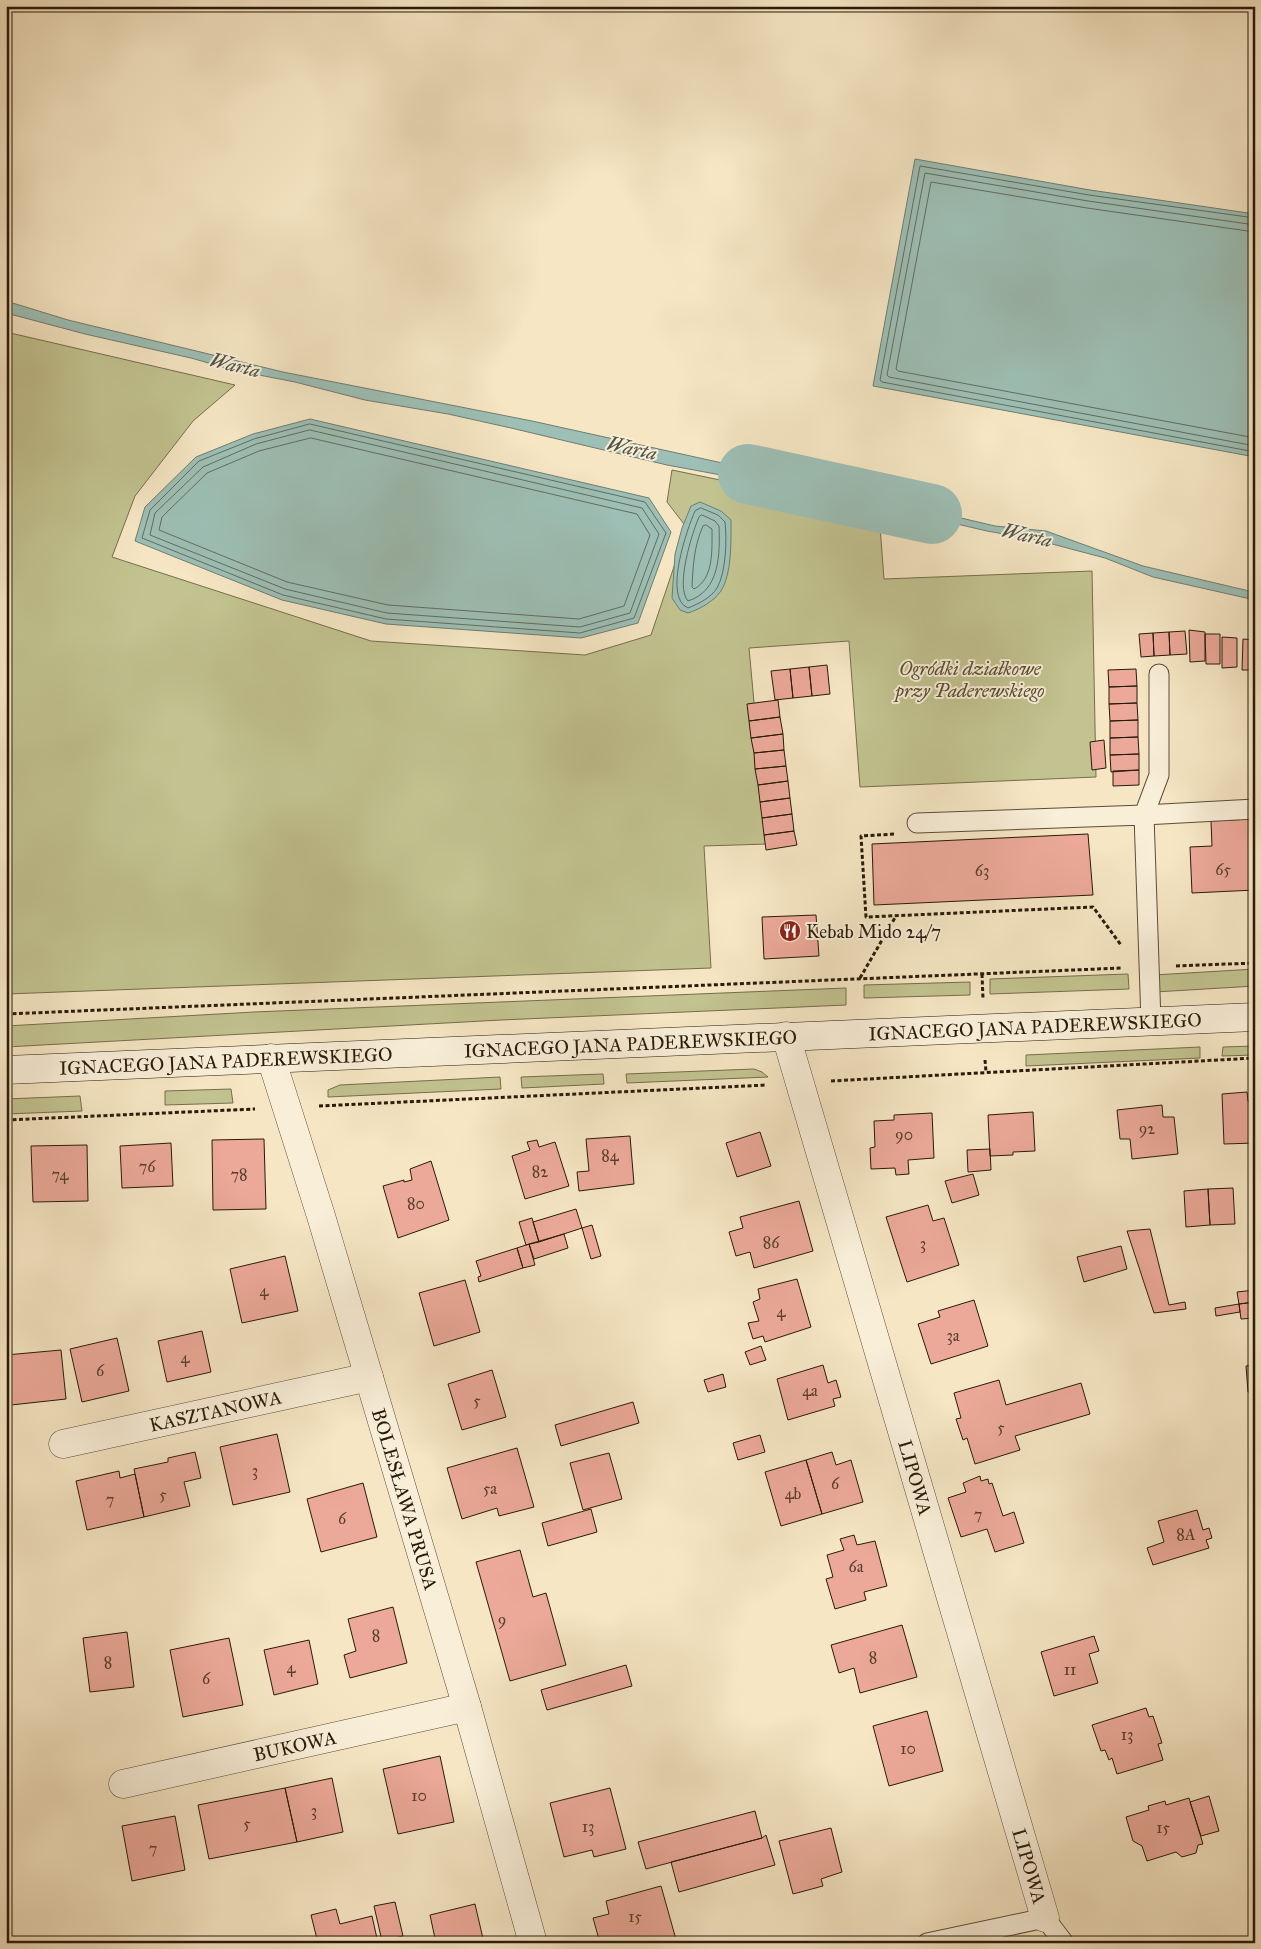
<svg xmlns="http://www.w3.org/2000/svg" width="1261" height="1949" font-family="'IM FELL Great Primer',serif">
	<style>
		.green { fill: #c2c390; stroke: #756e4c }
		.water { fill: #9dbfb5; stroke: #6e7d70 }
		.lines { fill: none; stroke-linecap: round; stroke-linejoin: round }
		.shore { stroke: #626c5f; stroke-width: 1 }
		.river { stroke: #9dbfb5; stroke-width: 60 }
		.building { fill: #eca999; stroke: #281a09 }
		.service-casing { stroke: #5c4d38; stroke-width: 21 }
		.minor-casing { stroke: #5c4d38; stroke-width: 29 }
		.secondary-casing { stroke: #281a09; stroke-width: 29 }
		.path { stroke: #281a09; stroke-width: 3; stroke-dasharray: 4 2.5; stroke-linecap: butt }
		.service { stroke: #f9efd9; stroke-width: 19 }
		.minor { stroke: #f9efd9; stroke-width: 28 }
		.secondary { stroke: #f9efd9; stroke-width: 28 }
		.labels { text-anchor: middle; stroke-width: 4; stroke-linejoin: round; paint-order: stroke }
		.number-label { font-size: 16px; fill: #593e2d }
		.park-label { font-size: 19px; font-style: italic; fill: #564d32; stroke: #f9efd9 }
		.poi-label { font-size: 19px; fill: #281a09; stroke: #f9efd9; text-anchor: start }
		.street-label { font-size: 19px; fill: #281a09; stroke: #f9efd9 }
		.water-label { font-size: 20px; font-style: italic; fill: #515445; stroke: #f9efd9 }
	</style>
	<rect width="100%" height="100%" fill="#f6e6c4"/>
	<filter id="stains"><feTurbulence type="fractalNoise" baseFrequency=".004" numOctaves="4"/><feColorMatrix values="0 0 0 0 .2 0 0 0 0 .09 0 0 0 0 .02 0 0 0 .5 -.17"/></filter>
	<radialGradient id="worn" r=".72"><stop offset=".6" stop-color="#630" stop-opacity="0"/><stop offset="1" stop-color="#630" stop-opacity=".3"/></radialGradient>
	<path class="green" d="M6 332 235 385 193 421 135 496 112 557 371 641 585 655 651 635 687 528 667 502 672 470 879 513 884 579 1092 571 1096 777 860 787 849 641 749 648 767 844 704 846 711 968 6 994Z
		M1255 969V986L1155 992 1154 975Z
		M1128 974 1129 989 990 994V979Z
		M970 982V995L864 998V985Z
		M846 988V1005L501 1020 6 1047V1026L254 1012Z
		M1255 1046V1055L1222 1056 1223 1047Z
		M1200 1047V1058L1026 1066V1055Z
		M754 1069 762 1072 768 1077 627 1083 626 1074Z
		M603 1074 604 1084 522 1088 521 1077Z
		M500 1077 501 1089 328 1097V1090L340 1085Z
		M231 1089 233 1103 165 1105V1091Z
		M80 1096 82 1111 6 1114V1099Z"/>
	<path class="water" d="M915 159 1090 190 1255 214V457L873 386Z
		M6 301 68 320 283 372 532 421 831 487 827 499 748 480 667 465 511 428 448 414 365 400 295 382 233 370 191 358 85 334 6 313Z
		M310 419 649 498 671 532 638 623 581 638 386 624 282 600 135 541 145 507 196 457 253 434Z
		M851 492 995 526 1046 531 1143 566 1245 590 1255 593V600L1153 577 1105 558 1037 540 987 531 849 499Z
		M700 502 721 511 731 520C731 541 732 574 721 591 713 602 700 609 688 613L680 610 672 598 675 554 682 528 691 506Z"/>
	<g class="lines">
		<path class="shore" d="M1255 218 1089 195 920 166 880 380 882 382 1255 452
			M1255 225 1088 201 925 173 887 375 889 377 1255 446
			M1255 232 1087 208 931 182 896 369 898 371 1255 438
			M310 424 645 502 666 533 634 618 580 633 386 619 283 595 142 538 150 510 199 461 254 439Z
			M310 430 642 508 659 534 630 613 580 627 387 613 285 589 150 535 155 513 203 467 256 444Z
			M311 438 637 514 650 535 624 606 579 619 388 605 287 582 159 530 162 517 207 473 259 451Z
			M701 508 718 515 725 522C727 539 726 573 717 588 711 598 698 604 688 608 663 598 687 529 695 511Z
			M702 515 715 521 719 526C720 554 720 591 688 601 675 587 692 533 699 517Z
			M706 525 712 529C712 549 714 579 694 589L692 587C693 566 694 546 703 526Z"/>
		<path class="river" d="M748 474 932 514"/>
	</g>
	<path class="building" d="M1255 80V107L1252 106Z
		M1189 630 1205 632V661L1190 662Z
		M1185 631 1187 654 1170 655 1169 632Z
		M1169 632 1170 655 1154 656 1153 633Z
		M1153 633 1154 656 1141 657 1139 634Z
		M1205 634H1220V664H1206Z
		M1222 637 1237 638V667L1222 668Z
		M1243 639 1255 640V670H1242Z
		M827 665 830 694 812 696 809 667Z
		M809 667 812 696 793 698 790 669Z
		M790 669 793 698 775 700 771 671Z
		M1136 669 1137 686 1109 687 1108 670Z
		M1137 686V703L1109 704V687Z
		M778 700 780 717 749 721 747 704Z
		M1137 703 1138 720 1110 721 1109 704Z
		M780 717 783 734 751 738 749 721Z
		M1138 720V737L1110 738V721Z
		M783 734 784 750 754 753 751 738Z
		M1138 737 1139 754 1110 755V738Z
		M1104 740 1106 768 1092 770 1090 742Z
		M784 750 786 766 755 769 754 753Z
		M1139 754V770L1111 772 1110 755Z
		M786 766 788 781 758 785 755 769Z
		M1139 770V785L1113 786V771Z
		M788 781 790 798 760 802 758 785Z
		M790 798 792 814 762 818 760 802Z
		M792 814 794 831 764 835 762 818Z
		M1251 819 1252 844H1255V890L1192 893 1190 847 1212 846 1211 821Z
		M794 831 797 845 766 850 764 835Z
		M1088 834 1093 895 874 905 872 844Z
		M816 915 819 956 764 959 762 917Z
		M1247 1092 1248 1101H1255V1143L1224 1144 1222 1094Z
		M1162 1105 1163 1117H1174L1178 1154 1132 1159 1130 1139H1120L1117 1110Z
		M1033 1112 1035 1151 1013 1152V1155L990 1156 988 1115Z
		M932 1113 934 1158 908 1160 909 1174 896 1175 895 1168 871 1169 870 1148 875 1147 874 1121 894 1120V1115Z
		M760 1132 771 1166 737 1177 726 1143Z
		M630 1136 634 1184 579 1191 577 1172 589 1171 586 1139Z
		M264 1139 266 1209 213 1210 212 1140Z
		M537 1140 539 1147 555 1142 569 1186 525 1199 512 1156 530 1150 527 1142Z
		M171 1143 173 1186 122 1188 120 1146Z
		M87 1145 88 1201 33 1202 31 1146Z
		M990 1149 991 1170 968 1172 967 1150Z
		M431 1161 449 1220 398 1238 383 1186 404 1180V1182L412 1180 410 1169Z
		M973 1174 979 1195 952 1203 945 1181Z
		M1233 1188 1235 1224 1210 1225 1208 1189Z
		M1208 1189 1210 1225 1186 1227 1184 1191Z
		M799 1201 813 1251 754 1268 750 1252 736 1256 729 1232 743 1228 740 1217Z
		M928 1205 933 1221 944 1218 959 1265 907 1282 886 1217Z
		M576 1209 582 1228 539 1242 533 1222Z
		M532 1218 539 1242 526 1245 519 1222Z
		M592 1225 601 1256 591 1259 582 1228Z
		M1150 1229 1169 1305 1185 1302 1186 1309 1154 1313 1127 1231Z
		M564 1234 568 1248 534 1259 529 1244Z
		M529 1244 535 1265 523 1268 517 1248Z
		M1121 1246 1127 1269 1084 1282 1077 1257Z
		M517 1248 523 1268 479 1282 478 1277 481 1276 476 1261Z
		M285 1256 298 1311 242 1323 230 1269Z
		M797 1279 811 1327 765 1342 763 1336 753 1339 748 1323 759 1321 753 1302 760 1299 758 1289Z
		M465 1280 480 1332 434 1346 419 1293Z
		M1255 1290V1302L1239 1304 1237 1292Z
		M974 1300 988 1346 931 1364 918 1324 940 1317 938 1311Z
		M1255 1302V1318L1241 1319 1239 1304Z
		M1239 1304 1240 1312 1216 1316 1215 1308Z
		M202 1331 211 1372 167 1382 158 1341Z
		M117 1338 129 1391 82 1402 70 1349Z
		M761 1346 766 1360 750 1365 745 1352Z
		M61 1350 66 1399 11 1405 6 1355Z
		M823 1365 828 1383 836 1380 841 1397 833 1399 835 1406 788 1420 777 1379Z
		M1255 1365V1392H1248L1246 1366Z
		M492 1370 506 1417 462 1430 448 1384Z
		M723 1374 726 1387 708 1392 704 1380Z
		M999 1380 1006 1405 1081 1383 1090 1414 1015 1436 1020 1450 975 1464 967 1438 963 1440 956 1419 961 1418 954 1393Z
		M633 1402 639 1423 561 1446 555 1425Z
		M277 1434 290 1492 233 1505 220 1447Z
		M760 1435 765 1452 738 1460 733 1443Z
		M517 1448 534 1507 499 1516 497 1508 462 1519 447 1468Z
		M7 1452 9 1478H6V1452Z
		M195 1452 201 1478 184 1482 190 1506 144 1517 134 1469 168 1462V1458Z
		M832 1452 836 1465 851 1460 863 1502 822 1514 806 1460Z
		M609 1453 622 1499 583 1510 570 1463Z
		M806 1460 822 1514 781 1526 765 1472Z
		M119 1471 120 1478 135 1474 144 1517 87 1530 76 1481Z
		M980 1476 981 1481 988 1479 989 1484 992 1483 1003 1516 1014 1512 1024 1543 995 1552 987 1529 961 1537 948 1498 966 1492 963 1483Z
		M363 1483 377 1537 321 1552 307 1499Z
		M591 1509 597 1532 548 1546 542 1523Z
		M1197 1510 1203 1530 1209 1528 1212 1538 1206 1540 1209 1548 1153 1565 1147 1548 1164 1542 1158 1521Z
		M854 1535 857 1545 875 1541 887 1586 864 1592 866 1600 835 1609 826 1579 833 1577 827 1555 844 1550 840 1539Z
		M520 1550 533 1597 546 1593 566 1665 510 1681 476 1562Z
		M393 1607 407 1663 350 1678 344 1655 356 1651 348 1619Z
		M902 1625 917 1677 860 1693 854 1668 839 1673 831 1645Z
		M127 1632 134 1687 90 1692 83 1638Z
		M1094 1636 1099 1651 1089 1654 1098 1683 1054 1696 1041 1652Z
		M229 1638 243 1705 183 1717 170 1650Z
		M309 1640 318 1684 274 1695 264 1650Z
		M626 1665 632 1686 547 1710 541 1690Z
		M1146 1708 1149 1717 1153 1716 1162 1743 1158 1744 1163 1760 1117 1774 1112 1758 1109 1760 1105 1750 1101 1751 1092 1725Z
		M927 1711 943 1771 889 1786 873 1726Z
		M440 1756 454 1822 398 1834 383 1769Z
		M332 1778 343 1832 297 1842 285 1788Z
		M285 1788 297 1842 209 1859 198 1805Z
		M610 1788 626 1849 594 1857 592 1850 564 1857 550 1803Z
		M1209 1796 1219 1831 1201 1836 1190 1802Z
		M1189 1798 1203 1844 1198 1845 1196 1853 1182 1857 1176 1852 1147 1861 1142 1846 1133 1841 1126 1817 1149 1810 1148 1806 1165 1801 1166 1805Z
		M755 1811 762 1838 646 1869 638 1842Z
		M175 1816 185 1870 132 1881 122 1826Z
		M831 1828 842 1872 821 1879 823 1886 793 1894 779 1841Z
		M766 1835 775 1865 679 1892 671 1862 762 1838Z
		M661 1886 677 1943H600L593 1918 609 1914 606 1901Z
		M395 1902 403 1936 382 1941 374 1906Z
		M475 1904 484 1943H436L430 1915Z
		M336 1909 340 1924 372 1916 378 1943H318L311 1915Z"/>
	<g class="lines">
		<g class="service-casing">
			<path id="service" d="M917 823 1144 815 1255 809
				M1151 1022 1144 815 1159 775V674
				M927 1943 1045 1918 1064 1943"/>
		</g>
		<g class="minor-casing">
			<g id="minor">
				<path id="s1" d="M786 1036 1045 1918"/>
				<path id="s2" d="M271 1058 321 1216 467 1707 533 1943"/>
				<path id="s3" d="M63 1444 369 1377"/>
				<path id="s4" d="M123 1784 467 1707"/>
			</g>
		</g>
		<g class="secondary-casing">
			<g id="secondary">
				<path id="s5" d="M6 1070 1255 1017"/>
			</g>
		</g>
		<path class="path" d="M894 834 861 836 866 917 1093 907 1121 945
			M1176 966 1255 963
			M982 974 983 999
			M860 978 896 916
			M6 1014 1122 968
			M985 1060 986 1072
			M831 1081 1255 1058
			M319 1106 767 1085
			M6 1120 255 1109"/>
		<use href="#service" class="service"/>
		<use href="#minor" class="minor"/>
		<use href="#secondary" class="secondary"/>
	</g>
	<defs>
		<g id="restaurant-disc" transform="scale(1.125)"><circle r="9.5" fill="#8f2418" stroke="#f9efd9"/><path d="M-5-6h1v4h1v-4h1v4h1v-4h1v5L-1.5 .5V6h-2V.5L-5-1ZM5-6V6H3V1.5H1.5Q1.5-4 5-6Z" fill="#fff"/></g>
	</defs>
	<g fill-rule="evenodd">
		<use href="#restaurant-disc" x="790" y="931"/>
	</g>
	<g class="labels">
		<g class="number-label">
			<text x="1223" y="875">65</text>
			<text x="982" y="876">63</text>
			<text x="1147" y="1134">92</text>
			<text x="904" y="1140">90</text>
			<text x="610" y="1161">84</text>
			<text x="147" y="1172">76</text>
			<text x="540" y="1177">82</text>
			<text x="60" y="1180">74</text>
			<text x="239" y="1180">78</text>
			<text x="416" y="1209">80</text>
			<text x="771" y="1248">86</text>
			<text x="923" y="1249">3</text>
			<text x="264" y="1296">4</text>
			<text x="781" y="1317">4</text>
			<text x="953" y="1341">3a</text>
			<text x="185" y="1363">4</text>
			<text x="100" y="1376">6</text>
			<text x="810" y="1396">4a</text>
			<text x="477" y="1406">5</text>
			<text x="1001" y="1433">5</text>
			<text x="255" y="1476">3</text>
			<text x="835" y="1489">6</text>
			<text x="490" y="1494">5a</text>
			<text x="793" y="1499">4b</text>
			<text x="163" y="1500">5</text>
			<text x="110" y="1505">7</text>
			<text x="978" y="1520">7</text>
			<text x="342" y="1524">6</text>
			<text x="1186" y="1540">8A</text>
			<text x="856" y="1572">6a</text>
			<text x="502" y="1625">9</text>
			<text x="376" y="1641">8</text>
			<text x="873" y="1663">8</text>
			<text x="108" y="1668">8</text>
			<text x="291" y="1673">4</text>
			<text x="1070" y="1675">11</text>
			<text x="206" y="1684">6</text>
			<text x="1127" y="1740">13</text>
			<text x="908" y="1754">10</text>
			<text x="419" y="1801">10</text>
			<text x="314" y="1816">3</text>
			<text x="247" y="1829">5</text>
			<text x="588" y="1832">13</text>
			<text x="1163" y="1833">15</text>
			<text x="153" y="1854">7</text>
			<text x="635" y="1922">15</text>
		</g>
		<g class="park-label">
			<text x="970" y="675">Ogródki działkowe<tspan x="970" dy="22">przy Paderewskiego</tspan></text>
		</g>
		<g class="poi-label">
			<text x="806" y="938">Kebab Mido 24/7</text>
		</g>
		<g class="street-label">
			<text dy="7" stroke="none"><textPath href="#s5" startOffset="1030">IGNACEGO JANA PADEREWSKIEGO</textPath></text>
			<text dy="7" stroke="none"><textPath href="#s5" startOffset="625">IGNACEGO JANA PADEREWSKIEGO</textPath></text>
			<text dy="7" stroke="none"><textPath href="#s5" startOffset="220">IGNACEGO JANA PADEREWSKIEGO</textPath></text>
			<text dy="7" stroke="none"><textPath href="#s3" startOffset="156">KASZTANOWA</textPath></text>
			<text dy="7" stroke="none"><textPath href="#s1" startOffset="460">LIPOWA</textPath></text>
			<text dy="7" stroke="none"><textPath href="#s2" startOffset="461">BOLESŁAWA PRUSA</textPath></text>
			<text dy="7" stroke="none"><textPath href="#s4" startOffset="176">BUKOWA</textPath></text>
			<text dy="7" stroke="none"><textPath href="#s1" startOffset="865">LIPOWA</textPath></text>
		</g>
		<g class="water-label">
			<text transform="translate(235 365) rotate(13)" y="7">Warta</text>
			<text transform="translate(632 448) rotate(12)" y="7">Warta</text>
			<text transform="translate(1027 535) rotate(12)" y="7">Warta</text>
		</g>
	</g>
	<rect width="1261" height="1949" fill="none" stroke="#f6e6c4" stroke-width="25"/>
	<rect x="8" y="8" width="1246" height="1934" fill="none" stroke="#281a09" stroke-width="2.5"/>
	<rect x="12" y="12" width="1236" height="1924" fill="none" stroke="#281a09"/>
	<rect width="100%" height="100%" filter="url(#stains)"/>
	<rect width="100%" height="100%" fill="url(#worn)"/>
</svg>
